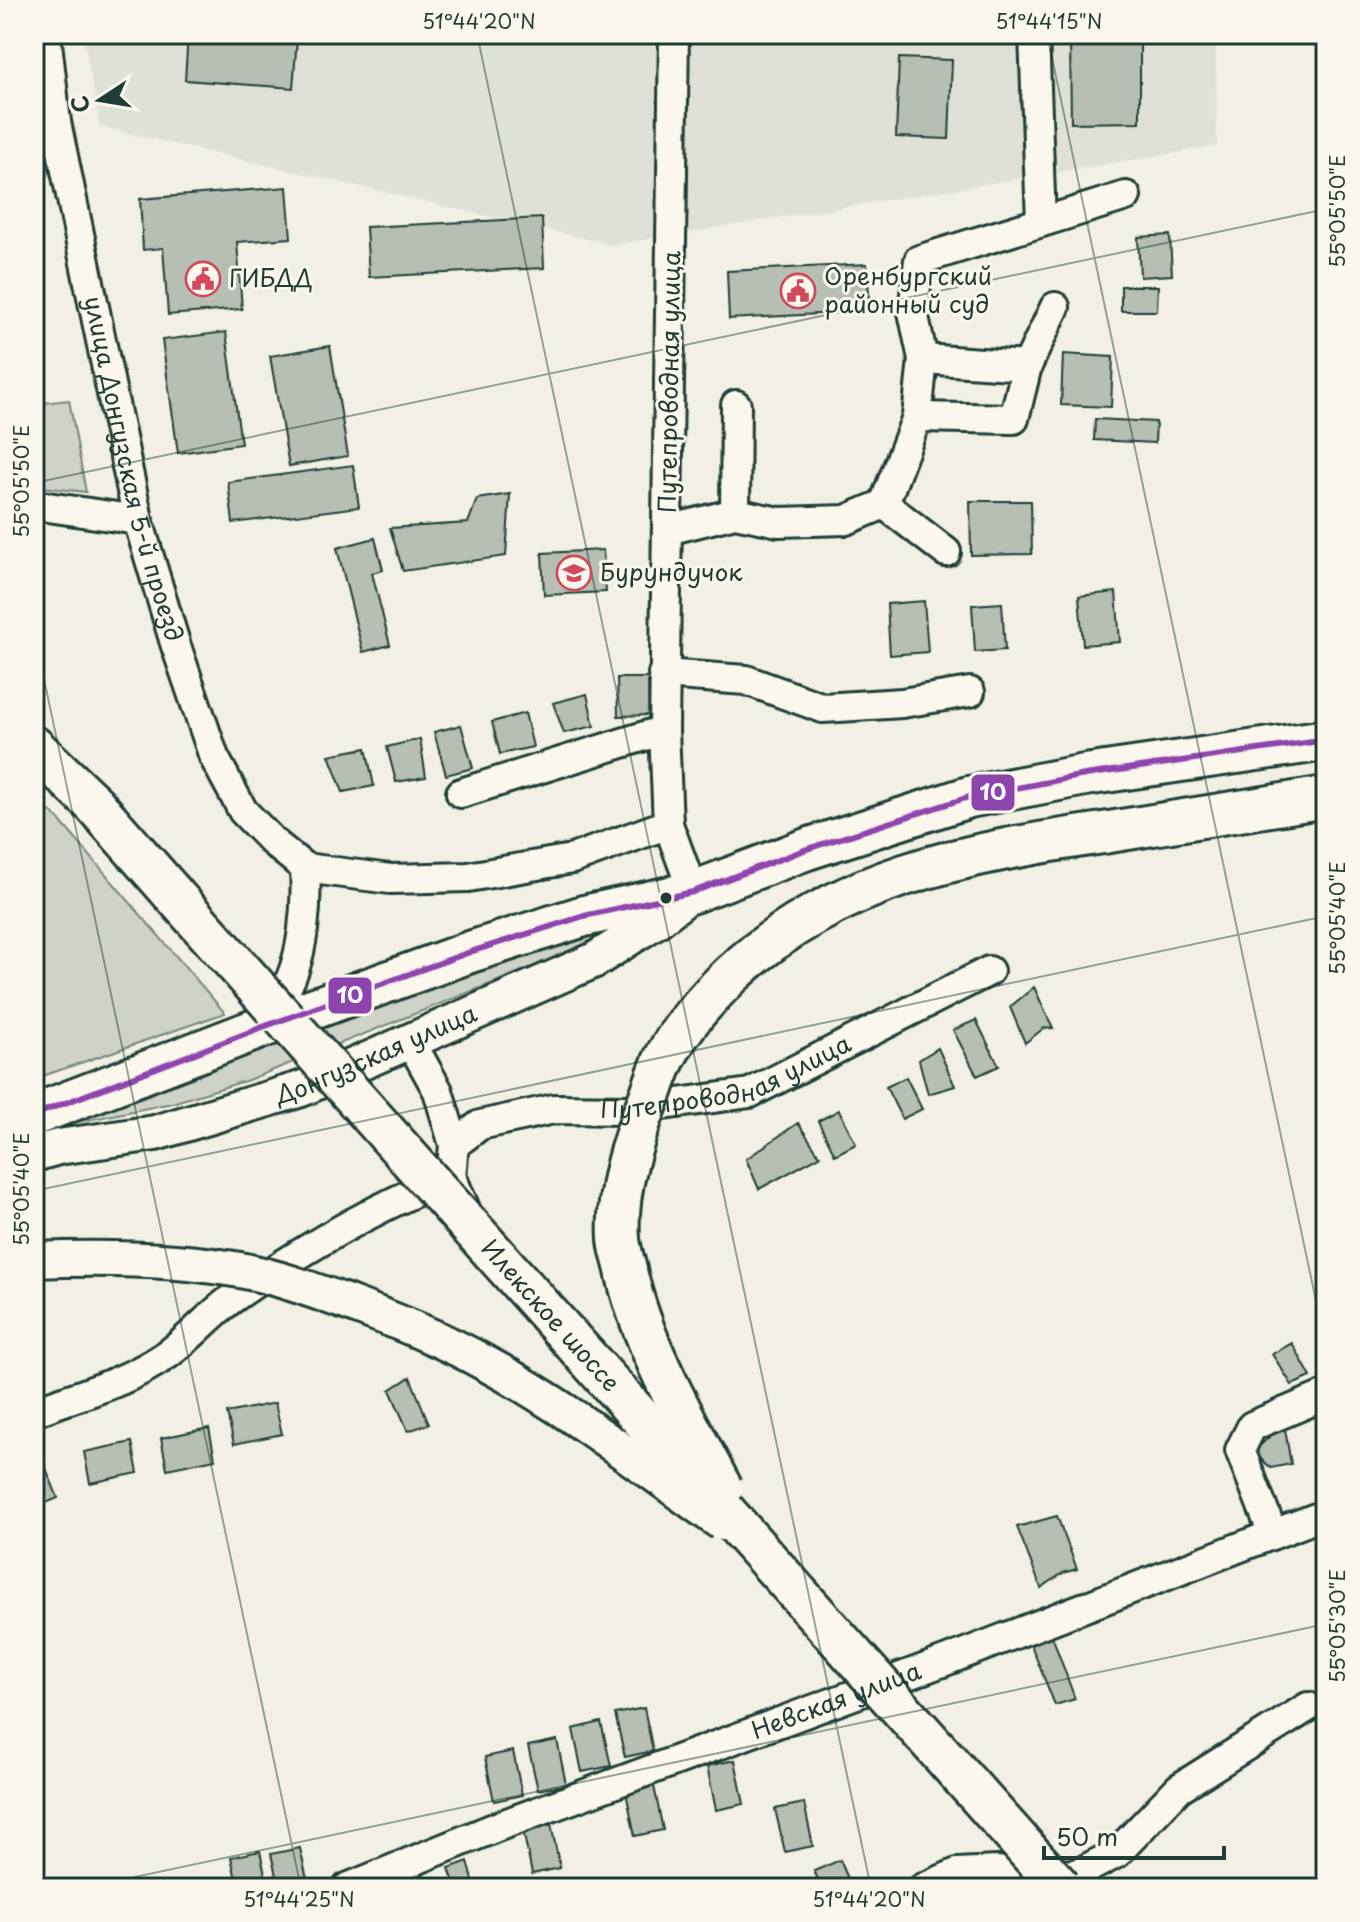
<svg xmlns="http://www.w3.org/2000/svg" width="1360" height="1922" font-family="'Playpen Sans',sans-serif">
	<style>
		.built { fill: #e0e1d6 }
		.green { fill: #cfd2c8; stroke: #77887e; stroke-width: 2 }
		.building { fill: #b7beb3; stroke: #1f3d34; stroke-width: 2 }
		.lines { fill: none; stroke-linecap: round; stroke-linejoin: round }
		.minor-casing { stroke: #1f3d34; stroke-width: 34 }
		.major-casing { stroke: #1f3d34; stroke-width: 40 }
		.highway-casing { stroke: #1f3d34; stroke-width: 46 }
		.minor { stroke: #fbf7ec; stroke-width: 28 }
		.major { stroke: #fbf7ec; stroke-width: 34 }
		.highway { stroke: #fbf7ec; stroke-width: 40 }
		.major-bridge-casing { stroke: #1f3d34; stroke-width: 40; stroke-linecap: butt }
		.highway-bridge-casing { stroke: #1f3d34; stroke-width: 46; stroke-linecap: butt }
		.major-bridge { stroke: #fbf7ec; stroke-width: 34 }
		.highway-bridge { stroke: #fbf7ec; stroke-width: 40 }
		.bus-1-casing { stroke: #fbf7ec; stroke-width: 12 }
		.bus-1 { stroke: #8e44ad; stroke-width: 6 }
		.ticks { fill: none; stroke: #1f3d34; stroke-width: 2; stroke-opacity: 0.45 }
		.bus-dot { fill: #1f3d34; stroke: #fbf7ec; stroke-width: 3 }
		.labels { text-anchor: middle; stroke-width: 6; stroke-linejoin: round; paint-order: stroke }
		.poi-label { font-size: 24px; fill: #1f3d34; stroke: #fbf7ec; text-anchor: start }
		.street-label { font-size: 24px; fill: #1f3d34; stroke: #fbf7ec }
		.line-badge { stroke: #fbf7ec; stroke-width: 3 }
		.badge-label { font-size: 22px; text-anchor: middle; font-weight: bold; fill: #fff }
		.neatline { fill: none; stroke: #1f3d34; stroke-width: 3 }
		.ticks-label { font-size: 20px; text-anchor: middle; fill: #1f3d34 }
	</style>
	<rect width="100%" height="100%" fill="#f2f0e5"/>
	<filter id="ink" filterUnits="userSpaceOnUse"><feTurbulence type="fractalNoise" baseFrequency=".0125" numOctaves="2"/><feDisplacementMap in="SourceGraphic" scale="16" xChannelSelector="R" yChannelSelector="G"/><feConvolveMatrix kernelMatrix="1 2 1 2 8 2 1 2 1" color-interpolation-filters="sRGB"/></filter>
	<g filter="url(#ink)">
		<path class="built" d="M83 34H1216L1217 146 613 245 100 127Z"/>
		<path class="green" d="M69 400 86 492 34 486V404Z
			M34 796 61 822 225 1013 34 1079Z
			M634 914 573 951 248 1080 172 1103 34 1131Z"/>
		<path class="building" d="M188 34H247L297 38 293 88 185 80Z
			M1070 34H1140V122L1071 123Z
			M899 58 952 60 949 139 896 137Z
			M287 187 291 238 237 242 242 309 168 315 163 248 143 250 140 199Z
			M542 218 544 268 369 277 366 227Z
			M1170 235 1172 275 1140 277 1138 237Z
			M867 264 870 311 729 319 727 271Z
			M1121 286H1158L1157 311H1121Z
			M226 332 241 444 178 453 162 340Z
			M330 346 348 456 289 466 270 356Z
			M1063 354 1113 357 1111 407 1061 405Z
			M1095 419 1156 422 1155 443 1094 440Z
			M353 465 359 507 233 523 228 482Z
			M510 494 506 556 403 571 390 528 468 523 477 499Z
			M970 501H1031L1032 554 971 555Z
			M375 538 383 570 372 573 390 645 363 652 337 548Z
			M603 550 606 592 544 595 542 553Z
			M1116 592 1120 642 1083 645 1079 596Z
			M924 601 928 652 890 655 887 604Z
			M1002 603 1005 650 975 652 972 605Z
			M617 678H648L649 715 618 716Z
			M587 694 594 726 564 733 553 703Z
			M525 713 533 747 500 754 492 722Z
			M461 725 473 768 446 775 434 732Z
			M420 739 426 777 396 782 387 747Z
			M366 748 374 786 343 792 329 755Z
			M1034 987 1053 1029 1044 1028 1025 1043 1010 1007Z
			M976 1020 999 1066 977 1076 953 1030Z
			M938 1048 955 1086 928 1094 919 1060Z
			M906 1077 922 1109 902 1119 886 1087Z
			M839 1110 856 1144 835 1155 818 1121Z
			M798 1123 820 1156 759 1189 746 1159Z
			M1292 1343 1311 1377 1292 1385 1272 1354Z
			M410 1377 429 1424 408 1431 390 1390Z
			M275 1403 282 1434 234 1444 227 1413Z
			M1284 1423 1291 1464 1271 1468 1253 1452Z
			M209 1428 215 1459 167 1469 161 1438Z
			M132 1442 138 1473 90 1483 84 1452Z
			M43 1461 58 1498 34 1508V1464Z
			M1057 1516 1077 1569 1063 1573 1041 1588 1017 1527Z
			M1051 1633 1075 1699 1055 1705 1029 1640Z
			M644 1708 653 1751 625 1757 615 1714Z
			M601 1722 611 1766 582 1772 573 1729Z
			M557 1740 566 1784 538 1790 528 1746Z
			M513 1751 522 1795 494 1801 485 1757Z
			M735 1760 744 1804 716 1810 707 1766Z
			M654 1786 663 1830 635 1836 626 1792Z
			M804 1803 813 1846 785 1852 775 1809Z
			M551 1824 560 1868 532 1874 523 1830Z
			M300 1848 309 1888H279L271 1854Z
			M260 1851 268 1888H238L231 1857Z
			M840 1860 852 1888H822L814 1871Z
			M468 1861 475 1888H456L449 1868Z"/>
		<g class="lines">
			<g class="minor-casing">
				<g id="minor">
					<path id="s1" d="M46 34 56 122 138 520 175 643 214 757 243 811 273 842 305 868"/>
					<path d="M674 34 664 730 668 824 693 892"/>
					<path d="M1034 34 1041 222"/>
					<path d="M923 359 1027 366"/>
					<path d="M917 417 1014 419 1027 366 1055 307"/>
					<path d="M884 504 946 552"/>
					<path d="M34 505 138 520"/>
					<path d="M735 513 736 405"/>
					<path d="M668 530 735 513 779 522 846 520 884 504 917 417 923 359 913 312 919 260 1126 196"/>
					<path d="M663 674 746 680 823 708 902 703 970 692"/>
					<path d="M461 793 664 730"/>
					<path d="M305 868 390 879 468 877 572 859 668 824"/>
					<path d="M264 1021C271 1011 279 1001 285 990 304 957 307 904 305 868"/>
					<path d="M411 1042 438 1091 454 1145 451 1176 465 1209"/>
					<path id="s2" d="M454 1145 480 1125 554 1109 627 1110 750 1093 989 971"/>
					<path d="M34 1412C82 1393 125 1384 168 1354 192 1337 210 1314 233 1298 300 1251 371 1209 447 1178"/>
					<path d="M1273 1534 1240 1450 1252 1426 1326 1395"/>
					<path id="s3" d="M347 1888 499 1826 945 1661 1326 1514"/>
					<path d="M923 1888 957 1873 998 1871 1031 1876 1077 1874 1117 1853 1179 1788 1308 1707"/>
				</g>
			</g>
			<g class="major-casing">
				<g id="major">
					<path id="s4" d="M34 1154 58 1147 155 1133 301 1089 595 960 657 920 693 892"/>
				</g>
			</g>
			<g class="highway-casing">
				<path id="highway" d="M34 747 94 804 173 894
					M1103 833 1326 797
					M34 1115 260 1028 470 952 584 916 693 892 807 849 969 797 1085 775 1326 740"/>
			</g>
			<use href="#minor" class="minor"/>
			<use href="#major" class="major"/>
			<use href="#highway" class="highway"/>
			<g class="major-bridge-casing">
				<path id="major-bridge" d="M34 1260C103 1257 172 1258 240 1270 278 1277 315 1291 351 1304 396 1321 442 1339 485 1363 569 1408 644 1468 722 1523"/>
			</g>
			<g class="highway-bridge-casing">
				<g id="highway-bridge">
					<path id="s5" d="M173 894 1061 1888"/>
					<path d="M722 1489C686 1420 645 1351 627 1275 625 1263 620 1251 619 1239 616 1191 631 1143 649 1099 655 1084 659 1068 667 1054 683 1024 707 998 731 975 835 877 967 853 1103 833"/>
				</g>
			</g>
			<use href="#major-bridge" class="major-bridge"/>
			<use href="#highway-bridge" class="highway-bridge"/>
			<g class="bus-1-casing">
				<path id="bus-1" d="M34 1115 260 1028 470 952 584 916 693 892 807 849 969 797 1085 775 1326 740"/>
			</g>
			<use href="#bus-1" class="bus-1"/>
		</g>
	</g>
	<path class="ticks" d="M477 34 871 1888M1047 34 1326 1348M34 483 1326 209M34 632 301 1888M34 1191 1326 916M83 1888 1326 1624"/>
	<defs>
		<g id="civic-ring" transform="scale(1.8)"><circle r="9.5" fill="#fbf7ec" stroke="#d1495b" stroke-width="1.5"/><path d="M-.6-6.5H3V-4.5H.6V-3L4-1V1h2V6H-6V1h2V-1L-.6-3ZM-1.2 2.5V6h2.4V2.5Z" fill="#d1495b"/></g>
		<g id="school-ring" transform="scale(1.8)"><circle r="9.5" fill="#fbf7ec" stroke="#d1495b" stroke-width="1.5"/><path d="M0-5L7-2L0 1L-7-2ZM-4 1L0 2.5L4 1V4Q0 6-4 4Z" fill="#d1495b"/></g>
	</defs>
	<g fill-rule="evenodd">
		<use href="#civic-ring" x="203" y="279"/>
		<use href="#civic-ring" x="798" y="291"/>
		<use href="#school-ring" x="574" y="573"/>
	</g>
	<circle class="bus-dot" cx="666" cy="898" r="7"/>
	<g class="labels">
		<g class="poi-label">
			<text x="824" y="285">Оренбургский<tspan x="824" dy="28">районный суд</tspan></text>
			<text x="229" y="287">ГИБДД</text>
			<text x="600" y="581">Бурундучок</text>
		</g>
		<g class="street-label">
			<text transform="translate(670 382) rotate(-89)" y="8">Путепроводная улица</text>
			<text dy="8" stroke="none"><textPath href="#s1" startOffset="444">улица Донгузская 5-й проезд</textPath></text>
			<text dy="8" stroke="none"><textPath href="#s4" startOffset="358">Донгузская улица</textPath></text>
			<text dy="8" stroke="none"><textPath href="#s2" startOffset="286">Путепроводная улица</textPath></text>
			<text dy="8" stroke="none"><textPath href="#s5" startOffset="566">Илекское шоссе</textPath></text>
			<text dy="8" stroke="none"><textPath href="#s3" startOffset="524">Невская улица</textPath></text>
		</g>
	</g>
	<g class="line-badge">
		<rect x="970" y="773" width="46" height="39" rx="8" fill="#8e44ad"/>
		<rect x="327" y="976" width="46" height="39" rx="8" fill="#8e44ad"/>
	</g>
	<g class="badge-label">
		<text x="993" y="800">10</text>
		<text x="350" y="1003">10</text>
	</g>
	<rect width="1360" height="1922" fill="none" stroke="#fbf7ec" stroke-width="88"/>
	<g transform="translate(100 100) rotate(258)" stroke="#fbf7ec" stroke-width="6" paint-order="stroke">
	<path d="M0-6L14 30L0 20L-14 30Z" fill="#1f3d34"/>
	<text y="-12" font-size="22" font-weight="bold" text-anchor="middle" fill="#1f3d34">С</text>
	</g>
	<path d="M1044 1846v12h180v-12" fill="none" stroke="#1f3d34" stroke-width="4"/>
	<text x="1056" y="1846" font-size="24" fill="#1f3d34" stroke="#fbf7ec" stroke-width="6" paint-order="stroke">50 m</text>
	<rect x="44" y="44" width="1272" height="1834" class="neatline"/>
	<g class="ticks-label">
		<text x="479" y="29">51°44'20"N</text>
		<text x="1049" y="29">51°44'15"N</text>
		<text transform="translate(1338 211) rotate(-90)" y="7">55°05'50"E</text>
		<text transform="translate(22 481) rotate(-90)" y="7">55°05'50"E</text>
		<text transform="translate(1338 918) rotate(-90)" y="7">55°05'40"E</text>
		<text transform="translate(22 1189) rotate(-90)" y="7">55°05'40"E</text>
		<text transform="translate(1338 1626) rotate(-90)" y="7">55°05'30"E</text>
		<text x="299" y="1907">51°44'25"N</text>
		<text x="869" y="1907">51°44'20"N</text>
	</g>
</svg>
